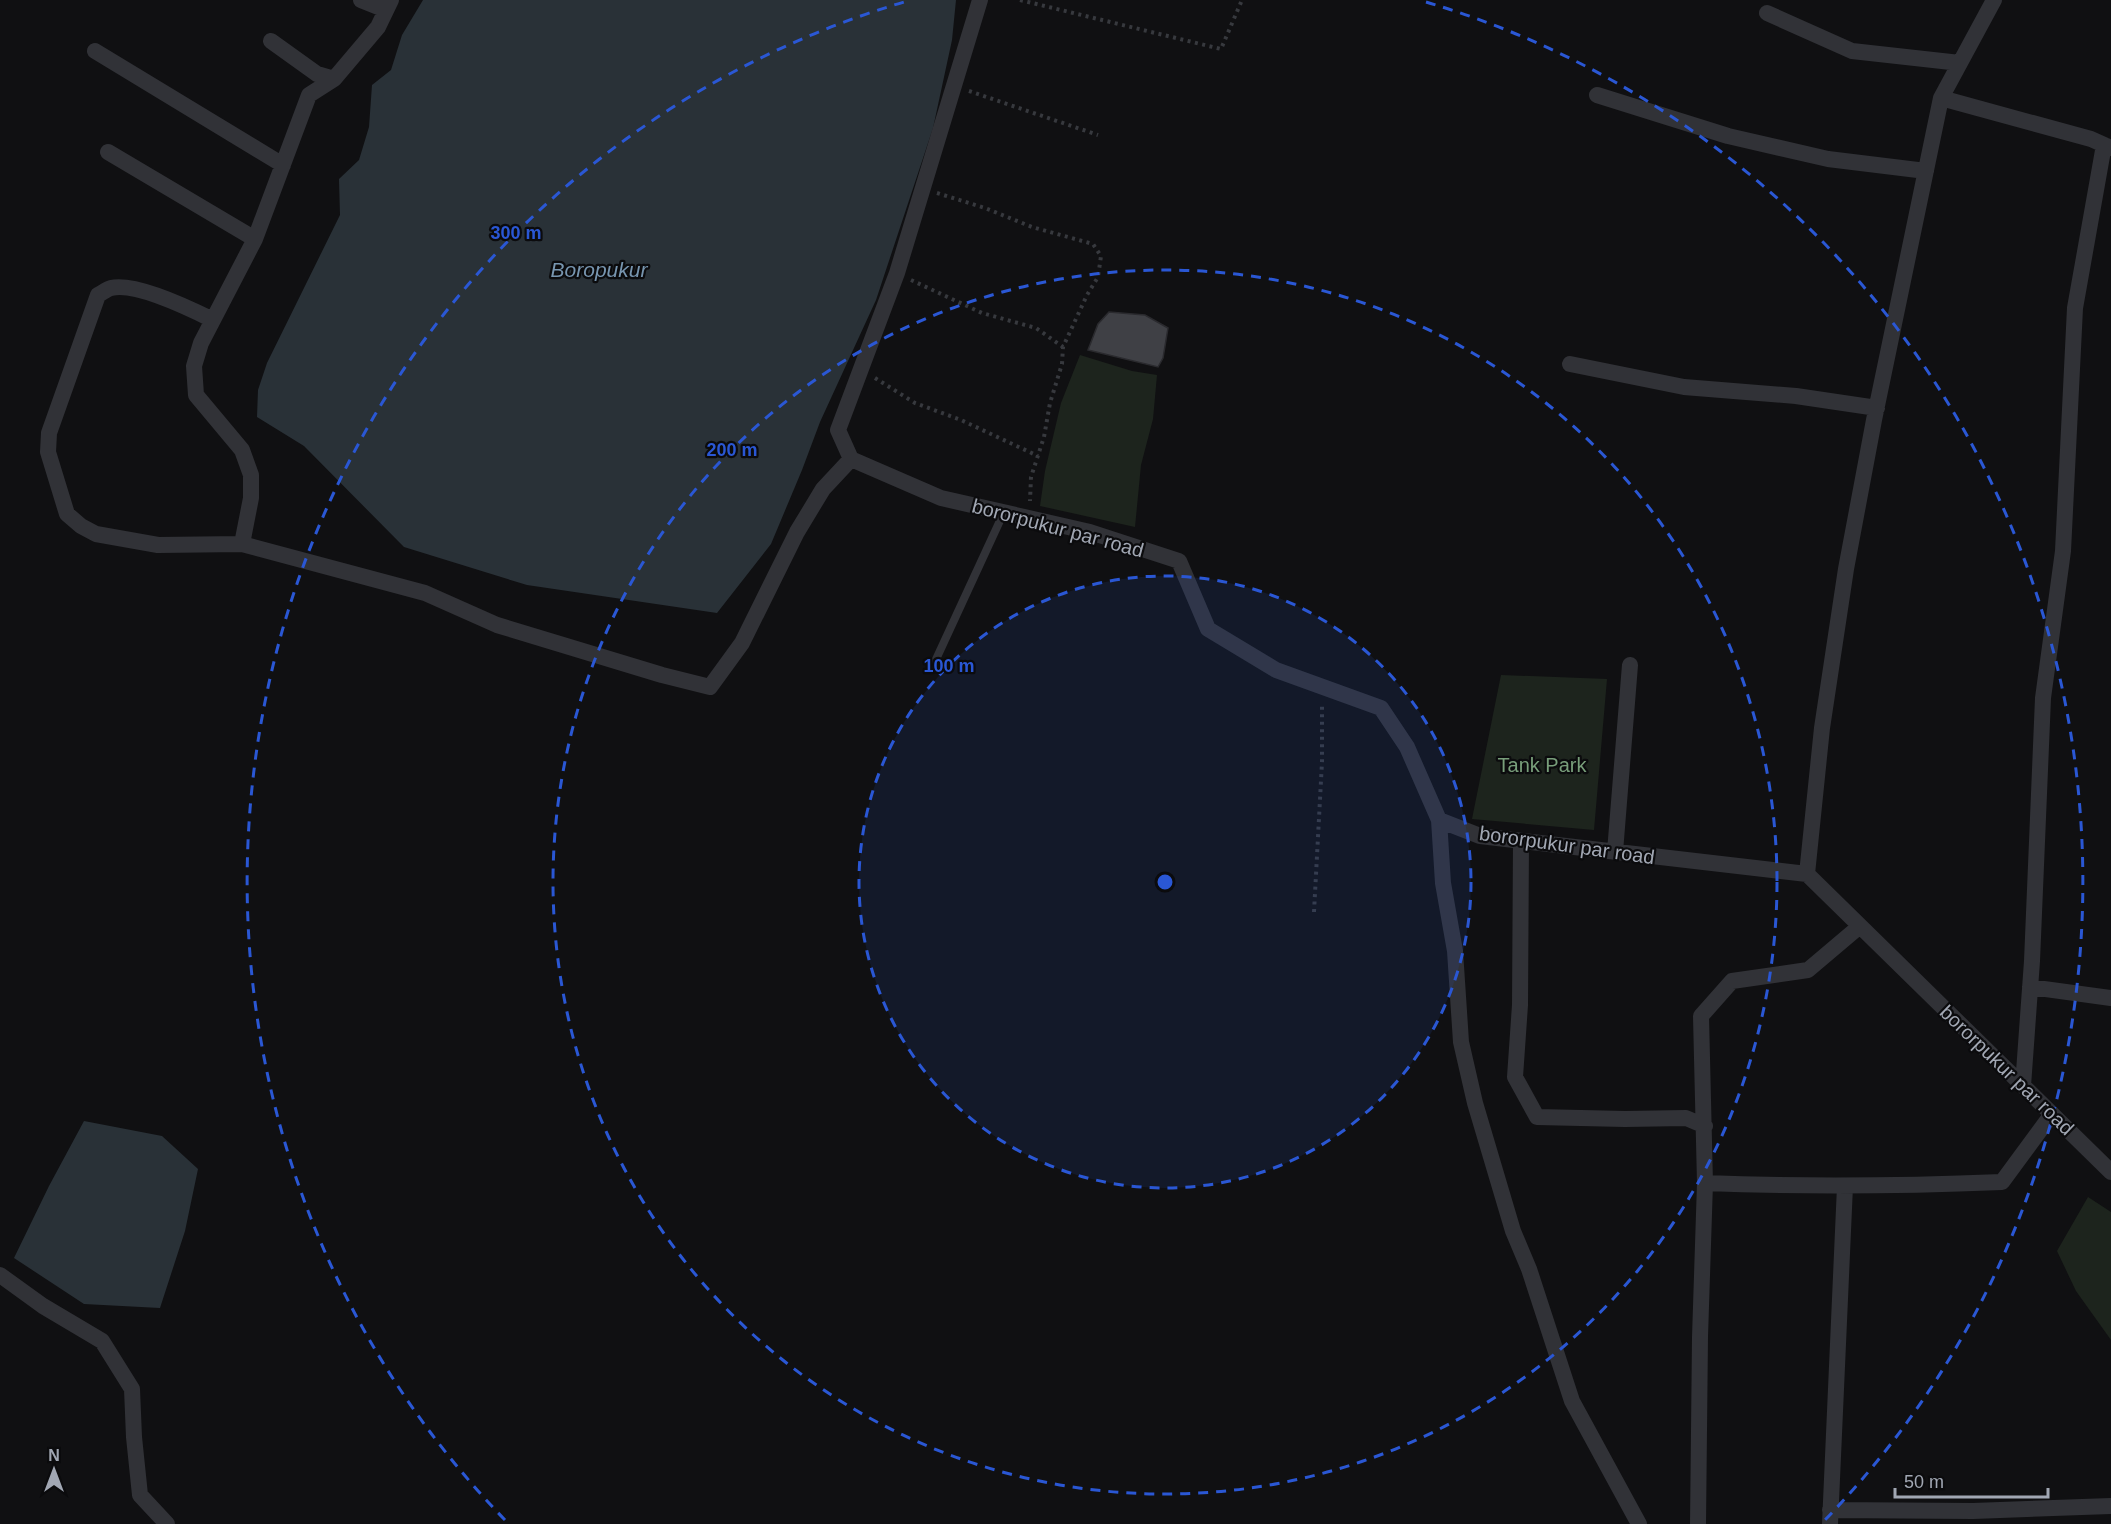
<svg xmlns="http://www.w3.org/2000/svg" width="2111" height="1524" font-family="Helvetica,sans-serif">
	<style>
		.green { fill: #1d241d }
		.water { fill: #293137 }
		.building { fill: #3f4045; stroke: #2a2a2e; stroke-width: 1.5 }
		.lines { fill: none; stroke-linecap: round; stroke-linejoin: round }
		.path { stroke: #37393e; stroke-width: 4; stroke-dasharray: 3 4.5; stroke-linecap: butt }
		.service { stroke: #313237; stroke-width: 8 }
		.minor { stroke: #313237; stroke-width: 16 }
		.ring { fill: none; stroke: #2a57d4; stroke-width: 3; stroke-dasharray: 10 8 }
		.labels { text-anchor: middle; stroke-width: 4.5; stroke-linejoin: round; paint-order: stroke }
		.street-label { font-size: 20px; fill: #a1a7b3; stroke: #0b0b0d }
		.park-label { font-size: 20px; fill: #789e7a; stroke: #0b0b0d }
		.water-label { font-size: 21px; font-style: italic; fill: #7795af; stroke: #0b0b0d }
		.centre { fill: #2a57d4; stroke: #0b0b0d; stroke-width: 3 }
		.ring-label { font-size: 18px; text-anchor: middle; font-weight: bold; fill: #2a57d4; stroke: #0b0b0d; stroke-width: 4.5; stroke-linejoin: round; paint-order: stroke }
	</style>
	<rect width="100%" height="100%" fill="#101012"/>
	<path class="green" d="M1080 355 1132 371 1157 375 1153 419 1141 465 1135 527 1040 506 1045 471 1061 403Z
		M1501 675 1607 679 1594 830 1472 819Z
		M2088 1197 2111 1212V1340L2076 1291 2057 1251Z"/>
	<path class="water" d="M423 0H956L952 40 933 128 876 300 820 422 802 470 771 544 717 613 527 585 404 547 304 446 257 417 258 390 267 363 340 215 339 179 359 160 369 127 372 85 391 70 402 35Z
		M84 1121 162 1136 198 1169 185 1231 160 1308 84 1304 14 1258 49 1186Z"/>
	<path class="building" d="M1109 312 1145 315 1168 328 1163 358 1158 367 1088 350 1098 324Z"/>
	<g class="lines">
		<path class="path" d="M1020 0 1221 49 1242 0
			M969 91 1098 135
			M937 193 985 208 1032 227 1093 244 1101 256 1098 277 1087 295 1063 347 1062 364 1050 403 1044 437 1031 477 1030 501
			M911 280 982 313 1036 328 1063 347
			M875 378 915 403 961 420 1038 456
			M1314 912 1322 762V705"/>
		<path class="service" d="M932 668 1004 512"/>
		<path class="minor" d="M361 0 386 10
			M391 0 378 27 334 79 309 95 255 239 201 343 194 366 196 395 242 450 251 475V498L242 544 425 593 497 625 662 675 710 687 742 643 797 532 823 489 851 459
			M980 0 897 273 838 430 851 459 941 498 1090 532 1179 561 1208 629 1276 670 1381 708 1407 747 1439 820 1480 836 1807 874 2111 1172
			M1767 13 1852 51 1960 63
			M271 41 317 74 334 79
			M95 51 283 165
			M1597 95 1728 136 1828 159 1926 171
			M1941 98 2091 139 2111 148
			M108 152 255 239
			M213 320C191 309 135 282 111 288 107 289 102 293 98 295L49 433 48 452 67 514 81 526 96 534 158 545 242 544
			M1570 364 1684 387 1796 396 1877 408
			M1439 820 1443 883 1455 951 1461 1042 1475 1103 1513 1231 1529 1269 1572 1401 1639 1524
			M1521 841 1520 1005 1515 1077 1537 1117 1625 1119 1686 1118 1705 1126
			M1615 852 1630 665
			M1807 874 1822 728 1846 569 1874 420 1941 98 1994 0
			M2030 987 2111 998
			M2023 1086 2032 961 2043 698 2063 551 2075 308 2104 145
			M1705 1183C1804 1187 1903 1186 2002 1182L2052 1114
			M0 1275 43 1306 102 1341 132 1389 134 1437 140 1495 167 1524
			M1830 1510 1973 1511 2111 1506
			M1698 1524 1700 1337 1705 1183 1701 1016 1732 981 1808 970 1860 926
			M1830 1524 1845 1186"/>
	</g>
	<circle cx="1165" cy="882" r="306" fill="#2a57d4" fill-opacity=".12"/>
	<g class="ring">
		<circle cx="1165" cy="882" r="306"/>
		<circle cx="1165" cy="882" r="612"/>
		<path d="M505 1520A918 918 0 0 1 904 2M1426 2A918 918 0 0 1 1825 1520"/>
	</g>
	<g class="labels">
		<g class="street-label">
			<text transform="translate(1058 528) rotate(15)" y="7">bororpukur par road</text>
			<text transform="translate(1567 845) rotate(8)" y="7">bororpukur par road</text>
			<text transform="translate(2007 1070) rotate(44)" y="7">bororpukur par road</text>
		</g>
		<g class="park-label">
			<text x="1542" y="772">Tank Park</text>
		</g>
		<g class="water-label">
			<text x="599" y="277">Boropukur</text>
		</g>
	</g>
	<circle cx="1165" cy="882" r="9" class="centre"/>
	<g class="ring-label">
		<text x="516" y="239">300 m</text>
		<text x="732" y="456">200 m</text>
		<text x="949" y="672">100 m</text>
	</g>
	<g transform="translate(54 1470)" stroke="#0b0b0d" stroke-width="4.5" paint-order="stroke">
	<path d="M0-4.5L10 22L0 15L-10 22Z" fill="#a1a7b3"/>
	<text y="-9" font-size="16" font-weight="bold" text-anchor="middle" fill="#a1a7b3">N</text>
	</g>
	<path d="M1895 1488v9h153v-9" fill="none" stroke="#a1a7b3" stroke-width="3"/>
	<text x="1904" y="1488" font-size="18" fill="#a1a7b3" stroke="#0b0b0d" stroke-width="4.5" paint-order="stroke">50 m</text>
</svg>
